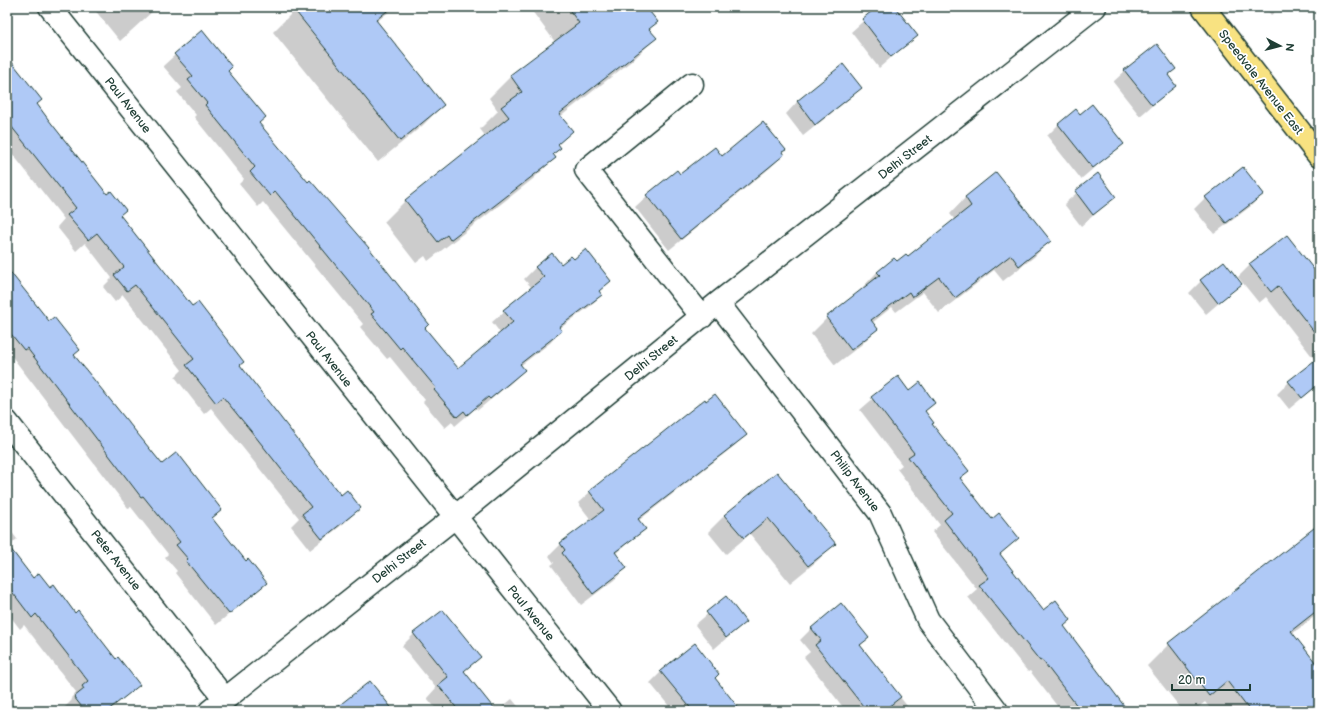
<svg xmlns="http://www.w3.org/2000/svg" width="1326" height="718" font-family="'Balsamiq Sans',sans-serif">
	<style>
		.shadow { fill: #0003 }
		.building { fill: #afc9f6; stroke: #1f3d34 }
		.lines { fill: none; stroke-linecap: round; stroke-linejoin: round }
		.minor-casing { stroke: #1f3d34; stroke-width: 25 }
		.major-casing { stroke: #1f3d34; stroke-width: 25 }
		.minor { stroke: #fff; stroke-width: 22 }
		.major { stroke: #f8e281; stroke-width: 22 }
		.labels { text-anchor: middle; stroke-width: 3.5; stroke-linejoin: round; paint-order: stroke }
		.street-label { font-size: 12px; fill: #1f3d34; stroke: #fff }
	</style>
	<rect width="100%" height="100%" fill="#fff"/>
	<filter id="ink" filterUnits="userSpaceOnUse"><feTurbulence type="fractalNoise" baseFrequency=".025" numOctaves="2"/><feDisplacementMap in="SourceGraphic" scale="8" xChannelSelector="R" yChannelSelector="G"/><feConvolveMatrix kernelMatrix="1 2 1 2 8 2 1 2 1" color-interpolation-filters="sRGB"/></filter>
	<g filter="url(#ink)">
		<path class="shadow" d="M96 7H151L154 10 120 41 94 9Z
			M298 7H395L376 22 443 105 422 126 378 162 273 32Z
			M529 7H648L650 9 648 11V30L656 38 634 59 560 117 557 144 560 148 553 155 555 158 533 179 428 261 425 256 416 263 384 222 405 201 486 137 480 129 498 111 489 98 511 76 555 42Z
			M879 7H894L916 36 879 68 851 32Z
			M1265 7H1281L1271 15Z
			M175 55 227 71 265 117 258 124 458 370 501 334 492 322 532 288 524 279 536 267 560 265 609 281 598 292 601 295 589 307 559 329 561 331 550 343 520 366 524 370 512 382 478 410 476 408 455 426 452 422 445 428 423 402 425 400 390 357 387 359 360 327 363 324 263 202 258 207 239 184 244 179 194 117 196 115 177 92 182 88 163 66Z
			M7 57 36 104 119 216 341 496 359 508 348 520 310 550 291 526 299 518 211 408 204 414 175 377 182 370 123 295 115 302 103 287 112 278 85 243 76 251 57 227 64 219 7 147Z
			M843 65 861 88 849 99 803 136 786 114 797 102Z
			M1175 69 1168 76 1175 86 1140 116 1113 82 1125 71Z
			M1080 116 1122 144 1081 179 1047 136 1059 124Z
			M781 153 783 155 771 167 669 250 635 207 647 196 680 175Z
			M996 174 1049 241 1034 257 1003 281 994 270 939 313 923 292 896 312 892 307 872 323 877 329 861 345 835 365 811 334 827 318 863 290 862 288 877 272 908 257 955 220 950 214 965 198Z
			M1097 175 1115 197 1081 226 1064 204Z
			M1262 194 1251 206 1214 234 1194 209 1206 197Z
			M1250 265 1319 277 1318 364 1266 297 1259 303 1238 277Z
			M7 271 162 466 220 510 212 519 245 562 266 583 216 625 175 573 177 571 165 557 168 554 131 507 128 508 7 350Z
			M1201 281 1241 284 1206 314 1189 293Z
			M1319 370V384L1289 409 1277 394 1289 382Z
			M898 377 909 392 934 402 924 412 931 424 968 471 960 479 991 520 1018 538 999 555 1043 611 1063 626 1127 711H1061L1030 671 1028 672 968 597 977 589 932 532 940 525 897 469 902 465 860 410Z
			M745 435 734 446 638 521 644 529 615 554 626 568 614 580 581 605 551 565 554 563 549 556 561 544 592 521 578 503 590 492Z
			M777 473 834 544 817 561 790 583 750 534 726 554 708 532 725 515Z
			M7 526 17 539 8 547 33 579 75 614 139 685 108 711H64L63 709 72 700 71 698 76 692 24 625 20 629 7 612Z
			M1319 526V613L1292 634 1319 668V711H1212L1205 702 1194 711H1183L1147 666 1169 644Z
			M726 598 745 622 714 649 695 625Z
			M812 628 867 638 860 646 911 711H846L804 657 810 652 800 640Z
			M414 634 479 657 463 672 464 700 451 711H438L427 698 436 688 402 646Z
			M661 672 714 678 740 711H673L650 683Z
			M512 699 522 711H497Z"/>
		<path class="building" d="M292 7H392L376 20 444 105 400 141Z
			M567 7H646L658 22 649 29 657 38 559 114 573 131 558 144 561 148 553 154 556 158 450 240 447 235 438 242 405 200 509 117 501 107 522 92 510 75 579 23Z
			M877 7H895L918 36 891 57 862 19Z
			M202 30 232 67 228 71 266 117 259 123 308 182 310 180 369 248 429 324 425 328 458 368 513 322 503 310 544 277 535 267 552 253 561 264 571 256 574 259 586 249 611 281 599 291 602 295 559 327 562 331 520 364 525 370 490 399 488 397 467 415 464 411 457 417 434 390 436 388 402 347 400 349 371 314 374 312 275 191 270 196 250 172 255 167 205 105 207 103 188 80 193 76 174 54Z
			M1157 44 1176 69 1168 75 1176 86 1152 105 1124 70Z
			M7 56 42 100 37 104 48 119 107 194 111 191 126 210 120 215 192 306 198 302 244 362 240 365 335 488 341 495 347 490 361 508 322 539 302 514 311 507 255 436 223 397 216 403 186 365 194 359 135 285 127 291 114 275 124 267 97 233 88 240 67 215 76 208 7 121Z
			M843 64 862 88 815 125 797 101Z
			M1092 104 1124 144 1093 168 1058 124 1076 109 1080 114Z
			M763 122 786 150 782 152 784 155 681 239 646 195 677 170 680 174 715 147 722 156Z
			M1243 167 1264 194 1226 223 1205 197Z
			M996 172 1051 241 1019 266 1011 255 955 298 939 277 912 297 909 292 871 320 878 329 851 350 826 317 880 275 877 272 894 258 897 261 906 254 908 256 971 206 965 197Z
			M1098 173 1116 197 1093 215 1075 191Z
			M1287 235 1319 276V338L1278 286 1271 292 1249 264Z
			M1224 261 1242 284 1218 303 1200 280Z
			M7 268 49 321 54 317 80 350 74 355 162 464 177 452 222 510 212 518 246 561 248 559 267 583 229 614 186 561 188 559 176 545 180 542 143 496 141 497 27 348 24 350 7 329Z
			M1319 357V384L1302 398 1288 381Z
			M898 376 909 391 920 382 935 403 925 411 934 423 932 424 969 471 960 478 992 519 999 513 1019 538 1000 554 1043 610 1056 600 1071 620 1064 626 1128 711H1081L1042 660 1040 661 979 585 989 578 944 520 952 513 908 457 914 453 871 397Z
			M715 394 747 435 638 519 646 529 615 552 627 568 593 594 562 553 565 550 560 543 604 510 589 491 705 399 706 401Z
			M777 472 836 544 808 566 768 518 744 538 724 515Z
			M1319 524V609L1291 631 1319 667V711H1250L1227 681 1209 696 1168 643Z
			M7 544 33 578 39 573 50 587 54 584 75 613 78 610 116 659 118 657 140 685 107 711H85L74 697 84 689 82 686 88 681 36 614 32 618 7 585Z
			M726 596 746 622 726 638 706 612Z
			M841 603 869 638 860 645 901 697 883 711H867L815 645 821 640 811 628Z
			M443 610 481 657 464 671 496 711H459L438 685 448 677 413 633Z
			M695 643 719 674 715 678 741 711H693L660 671Z
			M370 681 394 711H332Z"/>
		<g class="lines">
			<g class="minor-casing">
				<path id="minor" d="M50 7 610 711
					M692 84 586 170 702 317
					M718 303 880 513 928 620 997 711
					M7 422 225 699
					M210 711 455 517 718 303 1095 7"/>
			</g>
			<g class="major-casing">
				<path id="major" d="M1203 7 1319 156"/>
			</g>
			<use href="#minor" class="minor"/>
			<use href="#major" class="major"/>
		</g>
	</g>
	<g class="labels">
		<g class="street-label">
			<text transform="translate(1261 82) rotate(52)" y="4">Speedvale Avenue East</text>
			<text transform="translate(128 105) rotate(52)" y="4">Paul Avenue</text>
			<text transform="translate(905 157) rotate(-38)" y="4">Delhi Street</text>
			<text transform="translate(651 358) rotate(-39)" y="4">Delhi Street</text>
			<text transform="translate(329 359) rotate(52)" y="4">Paul Avenue</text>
			<text transform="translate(855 481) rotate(53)" y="4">Philip Avenue</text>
			<text transform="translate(116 560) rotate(52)" y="4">Peter Avenue</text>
			<text transform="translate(399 561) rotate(-38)" y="4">Delhi Street</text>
			<text transform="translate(531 613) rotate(51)" y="4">Paul Avenue</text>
		</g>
	</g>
	<rect width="1326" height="718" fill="none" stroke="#fff" stroke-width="24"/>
	<rect x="12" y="12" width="1302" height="694" fill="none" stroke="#1f3d34" stroke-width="1.5" filter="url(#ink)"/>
	<g transform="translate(1280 46) rotate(97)" stroke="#ffffff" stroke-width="3" paint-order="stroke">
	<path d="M0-3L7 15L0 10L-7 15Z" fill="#1f3d34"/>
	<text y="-6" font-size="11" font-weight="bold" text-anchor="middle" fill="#1f3d34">N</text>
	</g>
	<path d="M1172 684v6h78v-6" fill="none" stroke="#1f3d34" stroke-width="2"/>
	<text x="1178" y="684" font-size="12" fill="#1f3d34" stroke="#ffffff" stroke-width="3" paint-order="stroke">20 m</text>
</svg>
